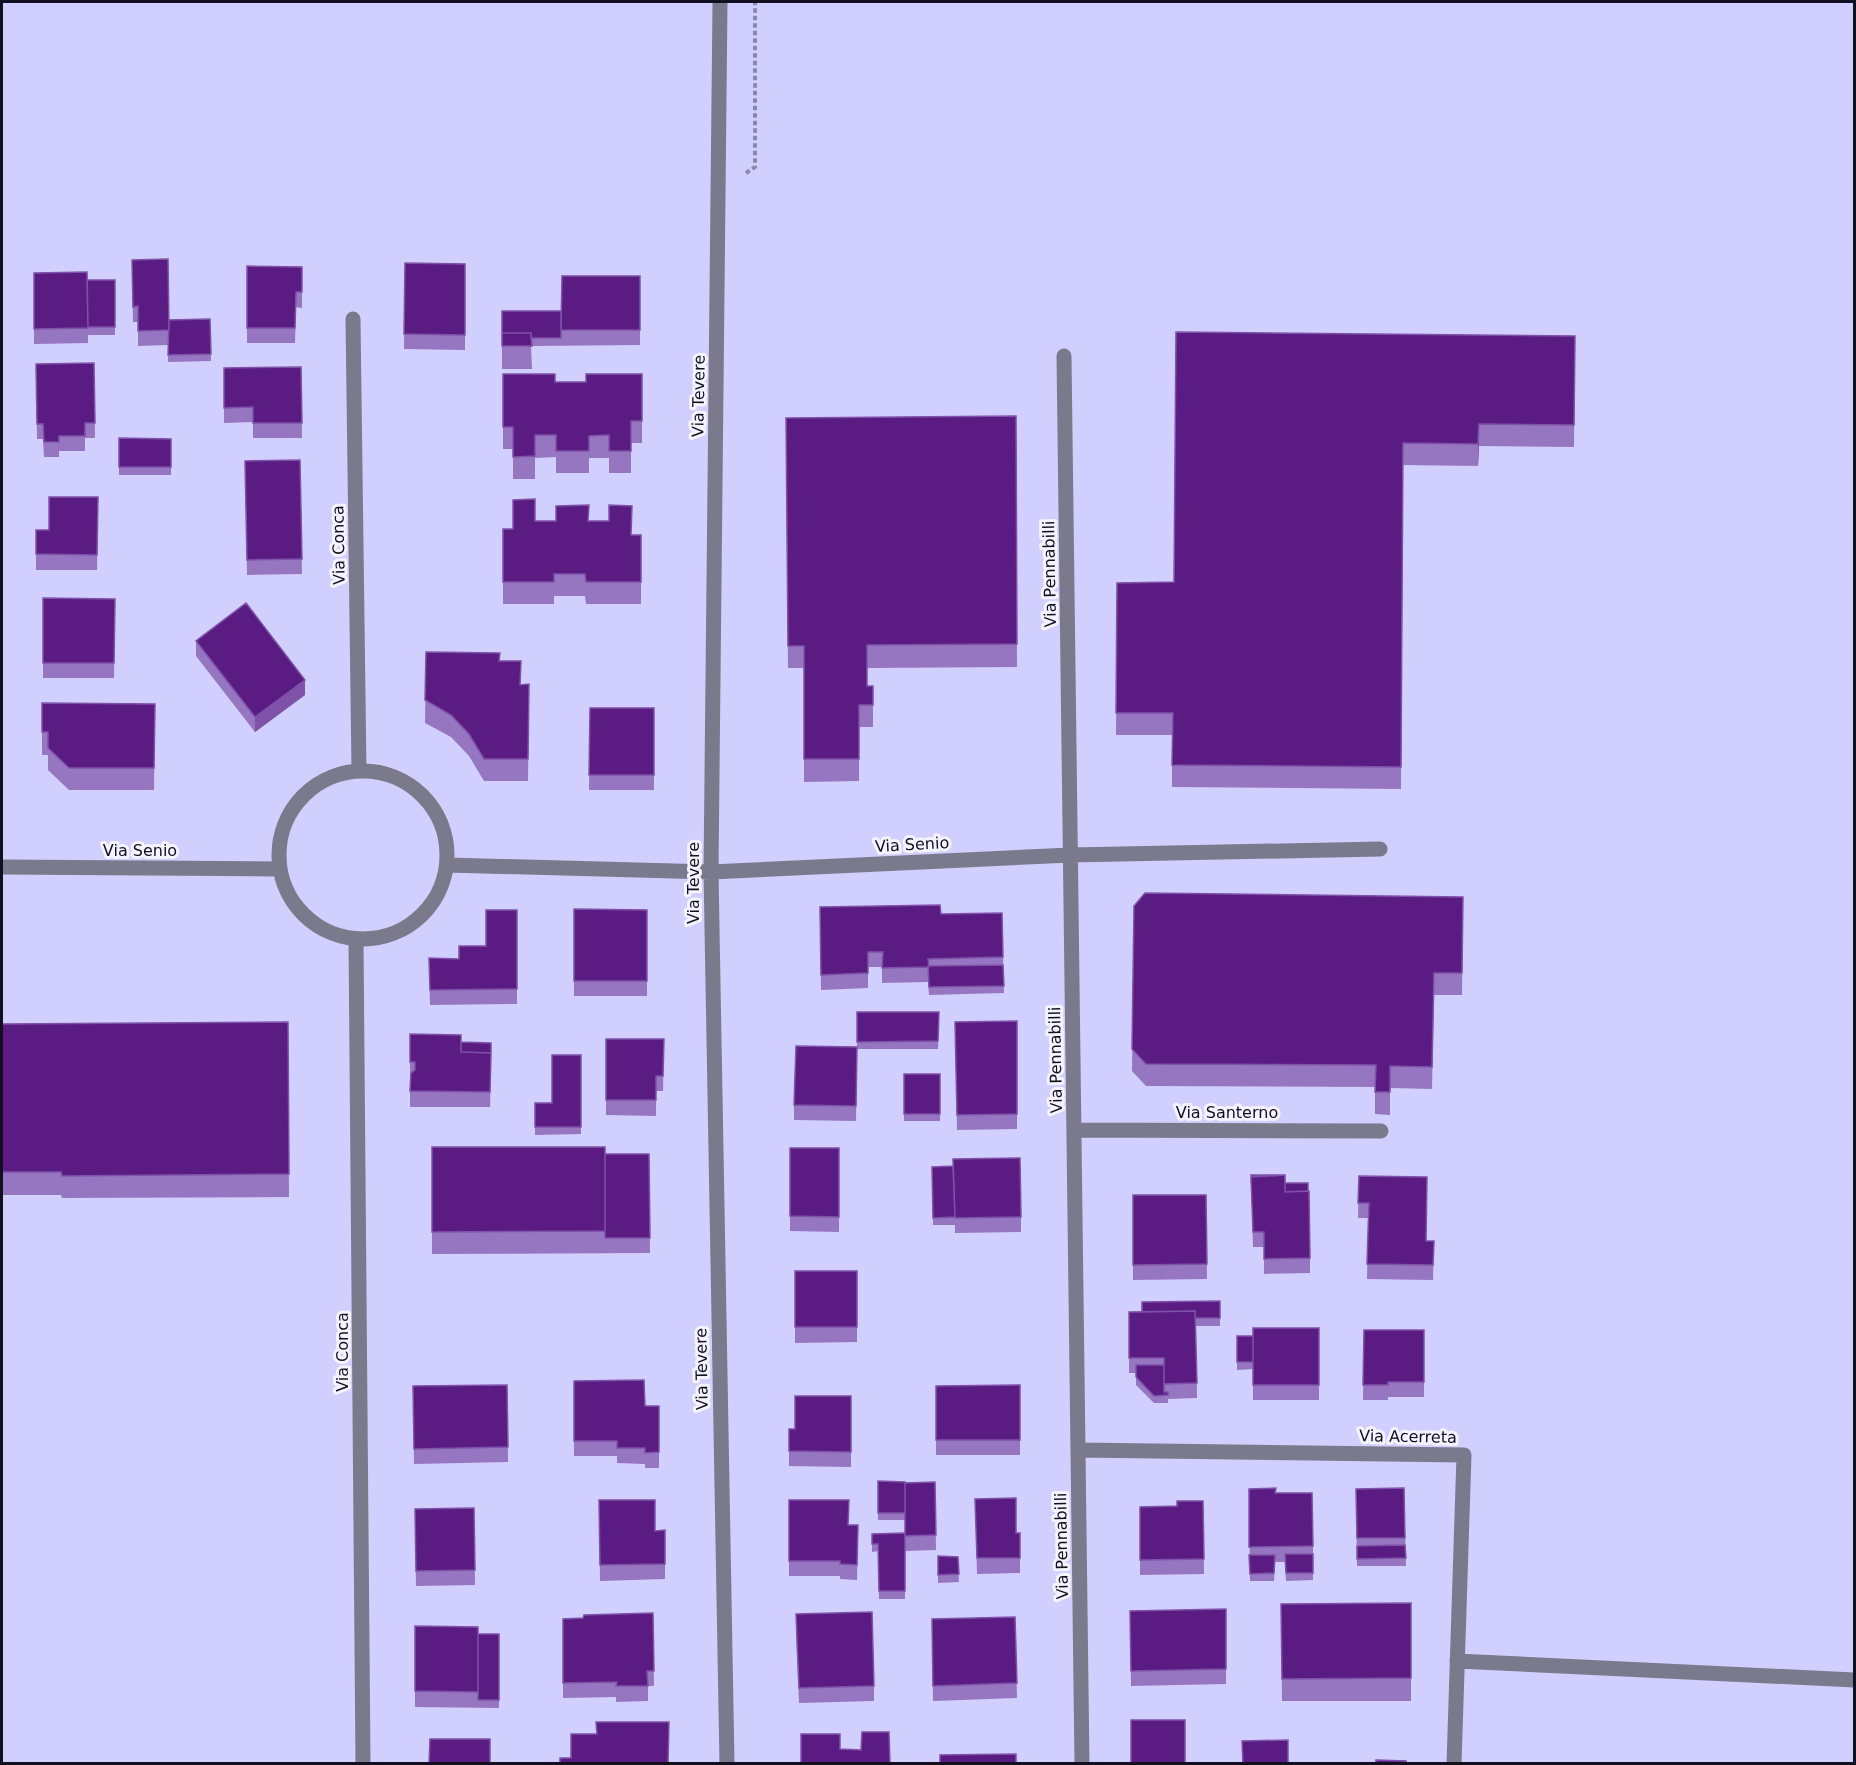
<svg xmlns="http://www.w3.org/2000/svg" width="1856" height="1765" font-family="'DejaVu Sans',sans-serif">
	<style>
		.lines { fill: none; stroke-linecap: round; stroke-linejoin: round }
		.path { stroke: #8a88ab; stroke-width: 4; stroke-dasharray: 4.5 3; stroke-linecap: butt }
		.minor { stroke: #7b7a8d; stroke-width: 15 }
		.wall { fill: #9676c0 }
		.shaded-wall { fill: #7e52a8 }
		.building { fill: #5a1c83; stroke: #7e52a8; stroke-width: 1.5 }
		.labels { text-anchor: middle; stroke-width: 6; stroke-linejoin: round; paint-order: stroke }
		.street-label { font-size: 16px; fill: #121020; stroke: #f5f4fe }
	</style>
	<rect width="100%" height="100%" fill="#d1cffd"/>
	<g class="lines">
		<path class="path" d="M746 173 755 167V2"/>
		<path class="minor" d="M720 2 711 872 727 1764
			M353 319 359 771
			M1064 356 1082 1764
			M279 855a84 84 0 1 1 168 0a84 84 0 1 1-168 0Z
			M447 865 711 872 1070 855 1380 849
			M2 867 279 869
			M356 940 363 1764
			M1074 1130 1381 1131
			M1078 1450 1464 1455 1454 1764
			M1457 1661 1854 1680"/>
	</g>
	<path class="wall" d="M132 260 169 320 210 319 211 361 168 362V345L138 346V322H133Z
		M405 263 465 264V350L404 349Z
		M247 266 302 267V308L296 307 295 343H247Z
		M34 273 87 280H115V335H88V343L34 344Z
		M640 276V345L531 346 532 369H502V311H561Z
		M1575 336 1574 447 1479 446 1478 466 1403 465 1401 789 1172 787V735H1116L1117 583 1174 582Z
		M94 363 95 438H85V451H59V457H44L43 439H37L36 364Z
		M301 367 302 438H253V422L224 423V368Z
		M503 374 555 382 642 421V443H631V473H609V458H589V473H556V457L535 458V479H513V449H503Z
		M1016 416 1017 667 867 668V686H873V727H859V781L804 782V668H788L786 418Z
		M119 438 171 439V475H119Z
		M300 460 302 574 247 575 245 461Z
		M98 497 97 570H36V530H49Z
		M535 521H589L631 535H641V604H586L585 596H554V604H503V529H513Z
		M43 598 115 599 114 678H43Z
		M196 641 305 695 255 732 196 656Z
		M426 652 500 661 521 685 529 684 528 781H484L469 756 451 737 425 723Z
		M42 703 155 704 154 790H69L48 770V755H42Z
		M590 708H654V790H589Z
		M1463 897 1462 995H1434L1432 1089 1390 1088V1115L1375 1114V1087L1146 1086 1132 1071 1134 906Z
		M820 907 941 914 1002 913 1004 993 929 995 928 982 882 983V967H868V988L821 990Z
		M574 909 647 910V996H574Z
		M517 910V1004L430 1005 429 958 459 959 486 946Z
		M857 1012H939L938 1049H857L856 1121 794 1120V1105L857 1047Z
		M1017 1021V1129L957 1130 955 1022Z
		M288 1022 289 1197 62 1198 61 1195H2V1024Z
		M410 1034 461 1042 491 1068 490 1107H410Z
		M606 1039H664L663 1091H656V1116L606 1115Z
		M581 1055V1134L535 1135V1103H552Z
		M904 1074H940V1121H904Z
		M432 1147 605 1154H649L650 1253 432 1254Z
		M790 1148H839V1232L790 1231Z
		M932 1167 1021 1217V1232L955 1233V1225H933Z
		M1251 1175 1285 1183 1310 1258V1273L1264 1274V1247H1253Z
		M1359 1176 1426 1241H1434L1433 1280 1367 1279 1368 1218H1358Z
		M1133 1195H1206L1207 1279 1133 1280Z
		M795 1271H857V1342L795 1343Z
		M1220 1301V1326H1196L1197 1398 1168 1399V1403H1154L1136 1385V1373H1129V1312H1142Z
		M1319 1328V1400H1253V1367V1369L1237 1370V1336H1253Z
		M1364 1330H1424V1397H1388V1400H1363Z
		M574 1381 645 1406H659V1468H645V1464L617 1463V1456H574Z
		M507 1385 508 1462 414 1464 413 1386Z
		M1020 1385V1455H936V1386Z
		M851 1396V1467L789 1466V1429H795Z
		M878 1481 905 1483 935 1482 936 1550 905 1551V1520H878Z
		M1404 1488 1406 1566H1357L1356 1489Z
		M1249 1489 1276 1493 1313 1546V1580L1286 1581 1285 1562H1275L1274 1581H1250Z
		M975 1499 1016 1533H1020V1573L977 1574Z
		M599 1500 655 1531 665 1530V1579L600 1581Z
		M789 1500 848 1525H858L857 1580 840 1579V1576H789Z
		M1203 1501 1204 1574 1140 1575V1507L1177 1506Z
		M474 1508 475 1585 416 1586 415 1509Z
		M905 1533V1599H879L878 1551 872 1552V1534Z
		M938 1556 958 1557 959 1582 938 1583Z
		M1411 1603V1701H1282L1281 1604Z
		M1226 1609V1684L1131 1686 1130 1611Z
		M653 1613 654 1686H648V1701L616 1702V1697L563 1698V1619L583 1618Z
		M1015 1617 1017 1698 933 1701 932 1619Z
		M415 1626 478 1634H499V1708L415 1707Z
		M796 1630 874 1686V1701L799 1703Z"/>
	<path class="shaded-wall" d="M1479 424V446L1478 466V444Z
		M305 680V695L255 732V717Z"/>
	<path class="building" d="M168 259 169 330 138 331V306L133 307 132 260Z
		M405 263 465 264V335L404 334Z
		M247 266 302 267V292H296L295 328H247Z
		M87 272 88 328 34 329V273Z
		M562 276H640V330H561Z
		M87 280H115V327H88Z
		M502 311H561V338H531V340V333H502V343Z
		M210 319 211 354 168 355 169 320Z
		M1176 332 1575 336 1574 425 1479 424 1478 444 1403 443 1401 767 1172 765 1173 713H1116L1117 583 1174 582Z
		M502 333H531L532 346H502Z
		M94 363 95 423H85V436H59V442H44L43 424H37L36 364Z
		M301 367 302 423H253V407L224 408V368Z
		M503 374H555V382H586V374H642V421H631V451H609V435L589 436V451H556V435H535V456L513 457V427H503Z
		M1016 416 1017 644 867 645V686H873V705H859V759H804V646H788L786 418Z
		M119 438 171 439V467H119Z
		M300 460 302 559 247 560 245 461Z
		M49 497H98L97 555 36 554V530H49Z
		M535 499V521H556V506L589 505 588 521H609V505L632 506 631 535H641V582H586L585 574H554V582H503V529H513V500Z
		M43 598 115 599 114 663H43Z
		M246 603 305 680 255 717 196 641Z
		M426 652 500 653 499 661H521L520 685 529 684 528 759H484L469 734 451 715 425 700Z
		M42 703 155 704 154 768H69L48 748V732H42Z
		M590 708H654V775H589Z
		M1145 893 1463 897 1462 973H1434L1432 1067 1390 1066V1092H1375L1376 1065 1146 1064 1132 1049 1134 906Z
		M940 905 941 914 1002 913 1003 957 928 959 929 967 882 968 883 952H868V973L821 975 820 907Z
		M574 909 647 910V981H574Z
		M486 910H517V989L430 990 429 958 459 959V946H486Z
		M1003 965 1004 986 929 987 928 966Z
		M857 1012H939L938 1041 857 1042Z
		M1017 1021V1114L957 1115 955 1022Z
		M288 1022 289 1174 62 1176 61 1172H2V1024Z
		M410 1034 461 1035V1052L491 1053 490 1092 410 1091 411 1073 415 1070V1062H410Z
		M606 1039H664L663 1076H656V1100H606Z
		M461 1042 491 1043V1053L461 1052Z
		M796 1046 857 1047 856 1106 794 1105Z
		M552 1055H581V1127H535V1103H552Z
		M904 1074H940V1114H904Z
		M432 1147H605V1231L432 1232Z
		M790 1148H839V1217L790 1216Z
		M605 1154H649L650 1238H605Z
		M1020 1158 1021 1217 955 1218 953 1159Z
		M953 1166 955 1217 933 1218 932 1167Z
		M1251 1175H1285L1251 1177V1182Z
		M1285 1175V1192L1309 1191 1310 1258 1264 1259V1232H1253L1251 1177Z
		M1359 1176 1427 1177 1426 1241H1434L1433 1265 1367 1264 1369 1203H1358Z
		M1285 1182V1183H1308V1191L1285 1192Z
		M1133 1195H1206L1207 1264 1133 1265Z
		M795 1271H857V1327H795Z
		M1220 1301V1318H1195V1311L1142 1312V1302Z
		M1195 1311 1197 1383 1164 1384V1358H1129V1312Z
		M1253 1328H1319V1385H1253Z
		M1364 1330H1424V1382H1388V1385H1363Z
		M1237 1336H1253V1362H1237Z
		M1136 1365H1164V1392H1168V1395L1154 1396 1136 1377Z
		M644 1380 645 1406H659V1452L645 1453V1448H617V1441H574V1381Z
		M507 1385 508 1447 414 1449 413 1386Z
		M1020 1385V1440H936V1386Z
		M795 1396H851V1452L789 1451V1429H795Z
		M878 1481 905 1482V1513H878Z
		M935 1482 936 1535 905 1536V1483Z
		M1276 1488 1275 1493H1312L1313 1546 1249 1547V1489Z
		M1404 1488 1405 1538H1357L1356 1489Z
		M1016 1498V1533H1020V1558H977L975 1499Z
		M599 1500H655V1531L665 1530V1564L600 1565Z
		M789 1500H849L848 1525H858L857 1565 840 1564V1561H789Z
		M1177 1501H1203L1204 1559 1140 1560V1507L1177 1506Z
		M474 1508 475 1570 416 1571 415 1509Z
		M905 1533V1591H879L878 1544H872V1534Z
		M1405 1545 1406 1558 1357 1559V1546Z
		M1285 1554H1313V1573H1286Z
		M1249 1555H1275L1274 1573 1250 1574Z
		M938 1556 958 1557 959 1574 938 1575Z
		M1411 1603V1678L1282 1679 1281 1604Z
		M1226 1609V1669L1131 1671 1130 1611Z
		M872 1612 874 1686 799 1688 796 1614Z
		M653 1613 654 1671H647L648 1686H616L617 1682 563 1683V1619L583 1618 584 1615Z
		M1015 1617 1017 1683 933 1686 932 1619Z
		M415 1626 478 1627V1692L415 1691Z
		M478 1634H499V1700H478Z
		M1131 1720H1185V1764H1131Z
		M596 1722H669L668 1764H560V1758H571V1734H597Z
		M862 1732H889L890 1764H801V1734H840V1749L861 1750Z
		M430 1739H490V1764H429Z
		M1288 1740V1764H1243L1242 1741Z
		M1016 1754V1764H940V1755Z
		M1376 1760 1406 1761V1764H1376Z"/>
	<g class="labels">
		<g class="street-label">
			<text transform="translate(698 396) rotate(-89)" y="6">Via Tevere</text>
			<text transform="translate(338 545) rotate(-91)" y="6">Via Conca</text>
			<text transform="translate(1049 574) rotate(-91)" y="6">Via Pennabilli</text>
			<text transform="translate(912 844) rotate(-3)" y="6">Via Senio</text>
			<text x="140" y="856">Via Senio</text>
			<text transform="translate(693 883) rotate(-90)" y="6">Via Tevere</text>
			<text transform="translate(1055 1060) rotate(-91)" y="6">Via Pennabilli</text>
			<text x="1227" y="1118">Via Santerno</text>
			<text transform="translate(342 1352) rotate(-90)" y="6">Via Conca</text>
			<text transform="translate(701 1369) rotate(-91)" y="6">Via Tevere</text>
			<text transform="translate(1408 1436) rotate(1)" y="6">Via Acerreta</text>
			<text transform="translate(1061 1546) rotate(-91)" y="6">Via Pennabilli</text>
		</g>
	</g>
	<rect width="1856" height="1765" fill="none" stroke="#121020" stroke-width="6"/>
</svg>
